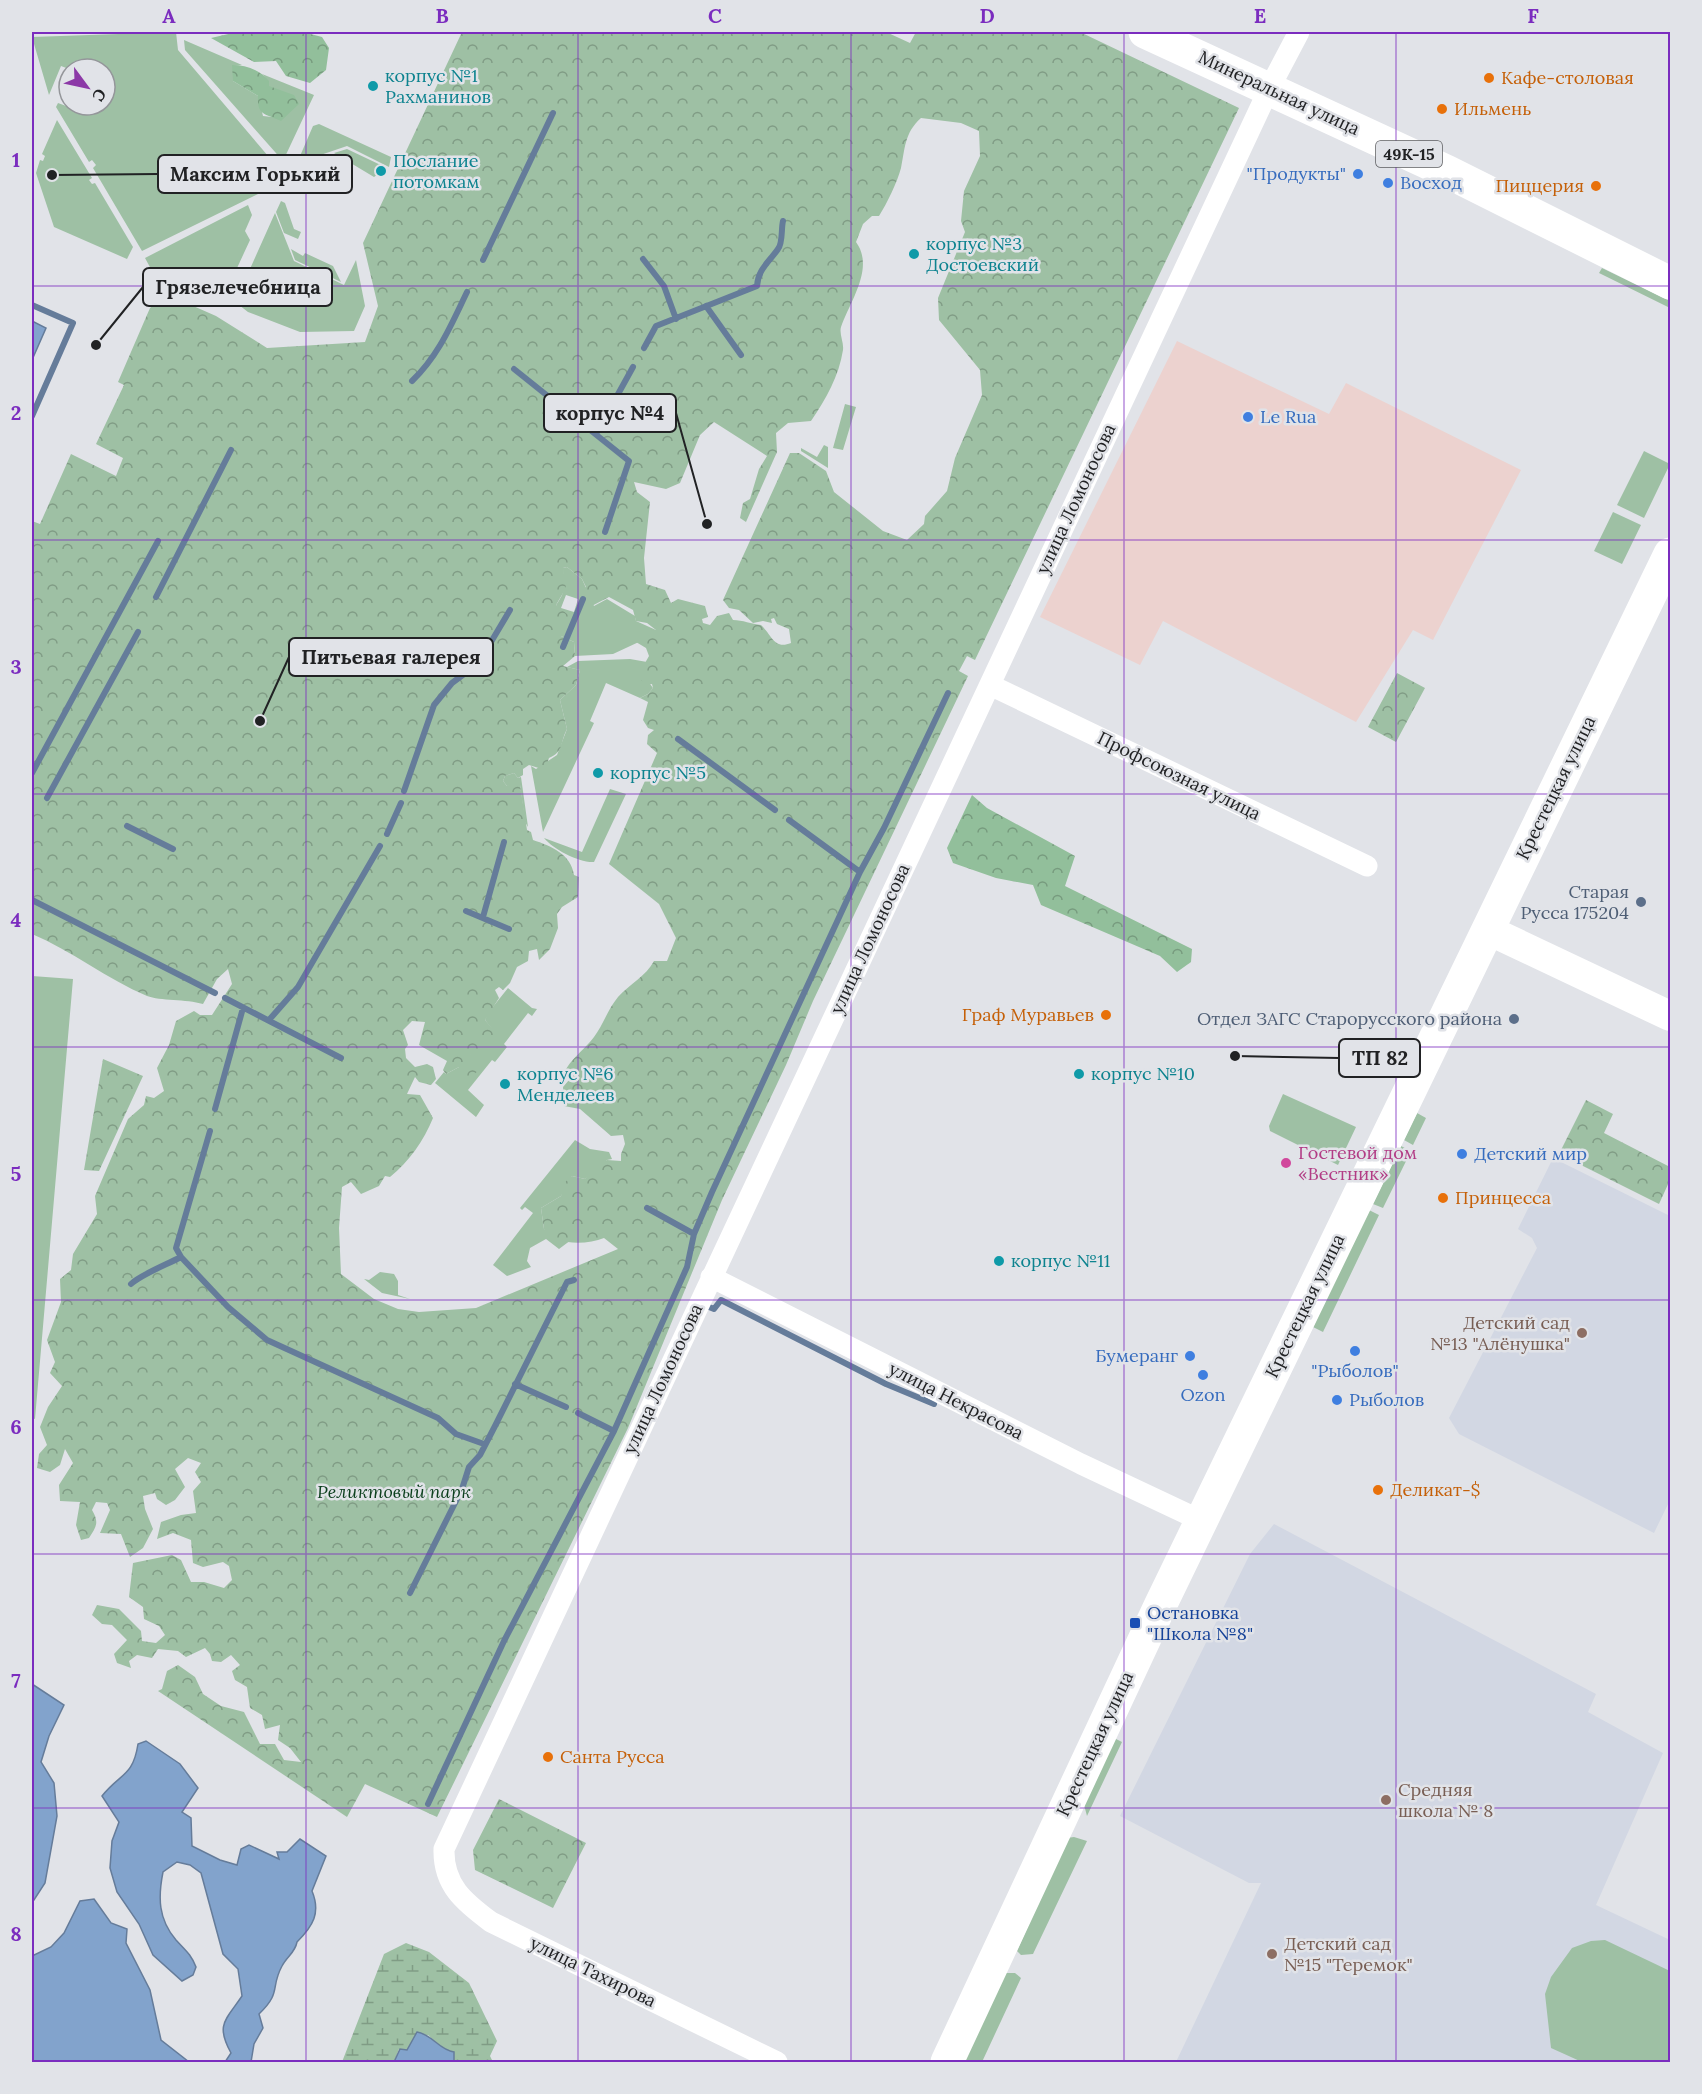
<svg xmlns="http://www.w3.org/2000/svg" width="1702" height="2094" font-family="Lora,serif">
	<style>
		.built { fill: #d2d7e3 }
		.industrial { fill: #ecd2cf }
		.green { fill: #9ec0a4; fill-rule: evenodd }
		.forest { fill: url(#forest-crowns) }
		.wetland { fill: url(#wetland-marsh) }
		.park { fill: url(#park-crowns); fill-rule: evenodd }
		.water { fill: #82a3cc; stroke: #657c9a; stroke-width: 1.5 }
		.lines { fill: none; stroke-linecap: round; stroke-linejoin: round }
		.stream { stroke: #657c9a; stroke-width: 6 }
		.street { stroke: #fff; stroke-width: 21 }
		.secondary { stroke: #fff; stroke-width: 30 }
		.primary { stroke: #fff; stroke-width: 33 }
		.grid { fill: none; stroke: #7b2cbf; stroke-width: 1.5; stroke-opacity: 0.55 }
		.food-dot { fill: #e8710a; stroke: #e1e3e8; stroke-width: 2 }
		.culture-dot { fill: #0f9aa8; stroke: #e1e3e8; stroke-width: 2 }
		.shop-dot { fill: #3f7fe0; stroke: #e1e3e8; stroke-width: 2 }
		.service-dot { fill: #5c6f8a; stroke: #e1e3e8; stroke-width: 2 }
		.hotel-dot { fill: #d1479c; stroke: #e1e3e8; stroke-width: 2 }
		.education-dot { fill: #8d6e63; stroke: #e1e3e8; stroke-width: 2 }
		.transit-dot { fill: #1a4fb4; stroke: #e1e3e8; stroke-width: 2 }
		.labels { text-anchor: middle; stroke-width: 5; stroke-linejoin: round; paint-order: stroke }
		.shield { fill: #e1e3e8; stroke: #5b5c5f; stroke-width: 1.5 }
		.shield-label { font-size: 16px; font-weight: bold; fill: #212224 }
		.culture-label { font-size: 18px; fill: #0d838f; stroke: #e1e3e8; text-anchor: start }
		.food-label { font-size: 18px; fill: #c56008; stroke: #e1e3e8; text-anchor: start }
		.street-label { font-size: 18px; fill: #212224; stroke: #e1e3e8 }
		.shop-label { font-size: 18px; fill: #366cbe; stroke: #e1e3e8; text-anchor: start }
		.service-label { font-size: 18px; fill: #4e5e75; stroke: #e1e3e8; text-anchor: end }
		.hotel-label { font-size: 18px; fill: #b23c85; stroke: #e1e3e8; text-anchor: start }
		.education-label { font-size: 18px; fill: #785e54; stroke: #e1e3e8; text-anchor: start }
		.park-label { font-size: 18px; font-style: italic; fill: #0c401e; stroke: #e1e3e8 }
		.transit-label { font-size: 18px; fill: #164399; stroke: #e1e3e8; text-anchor: start }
		.leader { fill: none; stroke: #212224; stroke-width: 2 }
		.callout-dot { fill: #212224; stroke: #e1e3e8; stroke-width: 2 }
		.callout { fill: #e1e3e8; stroke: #212224; stroke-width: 2 }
		.callout-label { font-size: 20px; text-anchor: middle; font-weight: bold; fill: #212224 }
		.neatline { fill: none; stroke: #7b2cbf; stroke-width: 2 }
		.grid-label { font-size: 20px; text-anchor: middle; font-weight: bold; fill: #7b2cbf }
	</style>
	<defs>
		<pattern id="forest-crowns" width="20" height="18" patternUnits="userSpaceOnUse" patternTransform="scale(1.5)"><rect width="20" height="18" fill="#92bf9b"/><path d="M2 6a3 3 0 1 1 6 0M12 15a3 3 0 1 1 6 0" fill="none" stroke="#779b7e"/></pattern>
		<pattern id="wetland-marsh" width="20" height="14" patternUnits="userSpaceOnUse" patternTransform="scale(1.5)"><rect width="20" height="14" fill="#9ec0a4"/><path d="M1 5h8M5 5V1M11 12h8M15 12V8" fill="none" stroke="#809c85"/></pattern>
		<pattern id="park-crowns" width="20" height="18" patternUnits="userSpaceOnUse" patternTransform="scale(1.5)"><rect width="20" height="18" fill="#9ec0a4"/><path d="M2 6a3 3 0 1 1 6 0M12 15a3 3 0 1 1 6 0" fill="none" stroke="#809c85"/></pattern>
	</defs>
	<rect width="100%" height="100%" fill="#e1e3e8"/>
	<path class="built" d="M1553 1158 1670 1216V1500L1654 1533 1459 1434 1449 1418 1537 1248 1532 1238 1518 1229Z
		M1274 1524 1596 1694 1588 1712 1663 1753 1596 1905 1670 1940V2062L1513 2060 1511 2062H1176L1261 1883H1249L1120 1816 1250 1554Z"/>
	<path class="industrial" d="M1177 341 1329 414 1346 383 1521 470 1433 640 1413 630 1356 722 1163 621 1140 665 1040 617Z"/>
	<path class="green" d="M176 32 178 50 280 170 266 163 257 184 268 189 142 251 93 168 96 165 92 160 89 162 56 107 58 103 77 110 79 105H105V69H69L61 66 49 95 32 37Z
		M184 40 242 65 233 66V81L258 96 263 116 272 117C271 103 272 83 262 74L314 95 283 161 185 50Z
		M57 120 92 178 89 180 92 184 95 183 133 247 127 259 54 227 36 173 40 160 43 161 45 156 42 154Z
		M319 124 391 157 389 167 347 146 297 163 313 126Z
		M347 149 387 168 374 177 334 153Z
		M281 201 285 203 294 229 301 232 298 239 284 233 276 212Z
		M248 205 252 215 245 231 250 240 225 294 216 297 210 295 151 269 145 258Z
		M275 213 294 261 344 285 356 260 365 306 354 331 300 332 248 312 239 305 241 289Z
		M291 249 303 256 305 253 333 266 341 282 295 260Z
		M1602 268 1670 301V308L1599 273Z
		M845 404 856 407 843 450 833 448Z
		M824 445 828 447V468L801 451V448L817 457Z
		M1644 451 1670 464 1644 518 1617 505Z
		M1613 512 1641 525 1622 564 1594 551Z
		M567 567 582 579 594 606 607 599 635 616 636 621 656 630V634L613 654 575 656 574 642 561 636V628L572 630 556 605C568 588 563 586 563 568ZM566 595 578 599 574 612 561 608Z
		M630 659 647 662 644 676 653 688 648 694 640 698 606 683 590 721 594 723 543 832 531 766 536 769 557 755 567 729 560 700 576 685 580 670 567 667 578 661Z
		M514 773 518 778 521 777 528 827 525 822 520 785 507 786 503 781 505 776Z
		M610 789 626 794 594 862C579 863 553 849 544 838L582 852Z
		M32 976 73 979 35 1419 32 1418Z
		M508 988 532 1008 537 1009 532 1016 528 1013 504 1044 507 1047 495 1062 492 1060 468 1090 484 1105 476 1117 435 1083 444 1072 446 1074 459 1067 492 1029 485 1020 488 1013Z
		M1283 1094 1356 1127 1338 1165 1270 1131 1269 1126Z
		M1417 1113 1426 1118 1413 1145 1404 1140Z
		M575 1140 590 1149 609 1152 612 1159 607 1160 585 1179 572 1176 561 1196 541 1208 544 1229 571 1240 559 1249 546 1239 530 1248 527 1261 531 1267 507 1276 493 1265 533 1213 525 1207 522 1210 520 1208Z
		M1401 1146 1411 1151 1383 1208 1373 1204Z
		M1369 1210 1379 1215 1323 1332 1313 1327Z
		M380 1272 394 1274 398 1281V1295L410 1299 382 1293 364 1279 369 1280Z
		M1114 1738 1122 1742 1087 1816 1083 1801Z
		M1074 1837 1087 1841 1033 1954 1021 1955 1017 1951 1067 1838Z
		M1605 1940 1670 1971V2062H1582L1551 2048 1545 1994 1551 1977 1572 1948 1591 1941Z
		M1006 1973H1015L1021 1978 982 2062H962Z"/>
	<path class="forest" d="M237 32H303L322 37 329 48 326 70 310 83 286 76 276 61 254 62 211 38Z
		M232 65C246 65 260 70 269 81V86L294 95 299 104 281 121C265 113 257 116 258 96L233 81Z
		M972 795 987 808 1075 856 1065 886 1192 949 1191 962 1177 972 1160 956 1041 905 1033 885 996 878 953 863 947 848Z"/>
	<path class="wetland" d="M406 1943 429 1952 469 1983 497 2041 490 2056 493 2062H454V2052L445 2051 428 2035 407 2050 399 2049 394 2062H342L384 1954Z"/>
	<path class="park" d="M462 32H886L910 43 916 32H1080L1239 108 975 660 967 656 959 671 968 676 813 1001 786 1065 722 1200 628 1428 437 1817 365 1784 347 1817 158 1691 162 1689 167 1671 178 1665 195 1677 203 1694 221 1706 244 1712 260 1744H275L284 1760 301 1762 290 1748 278 1740 280 1725 265 1729 262 1715 250 1708 247 1687 235 1680 232 1671 240 1665 231 1655 221 1662 212 1661 210 1654 205 1648 186 1657 178 1651 158 1649 152 1658 137 1655 129 1661 131 1668 117 1663 114 1654 127 1640 112 1625 102 1624 92 1615 97 1605 119 1609 141 1631 142 1641 156 1643 165 1635 159 1626 144 1619 143 1607 129 1597 133 1563 172 1555 181 1560 191 1582H204L224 1588 232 1580 229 1566 223 1562 203 1567 193 1563 191 1540 173 1533 157 1539 161 1522 181 1515 196 1513 193 1491 201 1482 195 1472 201 1463 188 1458 175 1469 185 1487 175 1500 166 1505 157 1499 155 1493 143 1496 145 1509 153 1529 143 1548 130 1557 121 1534 100 1533 110 1510 107 1503 96 1502 92 1510C99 1522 97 1526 89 1538L81 1540 76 1525 80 1502 60 1501 59 1485 73 1463 65 1449 60 1465 50 1472 37 1468 39 1454 47 1445 40 1427 48 1407 62 1386 50 1373 55 1362 47 1340 61 1302 60 1279 71 1270 73 1254 97 1214 95 1196 128 1119 144 1105 146 1096 154 1098 164 1091 157 1068 169 1045 176 1021 194 1011 200 1015H212L232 984 228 969 217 979 203 1004C186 999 160 1001 147 996 107 979 72 951 32 934V521L40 524 71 454 116 476 123 458 96 444 124 385 118 382 150 308 166 294 216 316 267 348 365 342 378 306 363 243ZM921 118 961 123 979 131 980 156 964 191 961 221 965 232 938 298 939 320 980 370 982 395 955 458 947 491 925 516 924 524 907 540 883 531 834 492 826 471 799 453H790L723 600 729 608 739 610 753 623 763 621 772 623 771 619 774 618 777 624 789 629 791 643C774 650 772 635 761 625 751 624 743 620 733 620L729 613 717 616 710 625 703 623 702 619 708 617 705 606 678 599 671 603 665 590 646 584 644 558 650 502 637 492 634 482 666 489 680 483 700 435 714 422 767 456 759 469 750 499 743 503 740 518 746 522 777 452 776 433 788 423 811 421C826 399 839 376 843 350 844 342 839 334 841 327 850 301 875 268 856 242L863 224 872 216H879C887 203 897 183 901 168 905 150 904 133 921 118ZM567 567 582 579 586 587 580 591 584 610 609 597 633 610 636 621 647 623 656 630 655 634 640 632 636 642 646 648 649 656 641 670 644 676 641 680 647 685 652 684 653 688 648 694 640 698 648 702 643 720 648 728 654 730 648 735 647 744 657 753 609 864 659 904 676 938 667 961H654C646 976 630 984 618 997 608 1009 603 1025 594 1037 585 1049 575 1055 566 1069L569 1080 563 1087 564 1106 580 1109 611 1136 623 1135 625 1144 621 1154V1161L607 1160 594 1167 585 1179 572 1176 564 1183 561 1196 541 1208 544 1229C556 1246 586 1245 604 1238L618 1249 476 1308 419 1312 398 1309 374 1299 341 1274 339 1228 342 1187 351 1182 361 1194 379 1186 385 1176 390 1177C409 1162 424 1140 433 1118L420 1095 407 1094 415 1077 419 1082 431 1085 436 1079 433 1067 427 1064 415 1067 406 1058 405 1049 408 1045 403 1030 412 1021 425 1022 419 1045 447 1061 443 1070 446 1074 459 1067 464 1077 472 1076 478 1071 477 1062 470 1055 475 1050 479 1055H487L497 1042 498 1035 485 1020 499 998 495 990 499 987 503 990 510 983 517 967 528 961 529 951 537 949 539 960 550 949 558 928 557 914 562 907 578 897 579 877 574 875C571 854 551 846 533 840L531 832 527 830 520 785 512 783 507 786 503 781 505 776 514 773 518 778 523 775V769L529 765 545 770 549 758C564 752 560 742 567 729L560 700 576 685 580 670 563 666 575 656 574 642 561 636V629L572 630 577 622 556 605 566 588 563 568Z
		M1397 673 1425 688 1396 742 1368 727Z
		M103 1059 143 1076 99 1171 84 1170Z
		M1586 1100 1613 1114 1604 1133 1670 1167V1180L1659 1204 1559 1154Z
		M499 1799 586 1843 553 1908 475 1870 473 1850Z"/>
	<path class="water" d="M32 321 46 328 32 360Z
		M32 1684 64 1705 49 1736 41 1762 54 1783 57 1816 45 1883 32 1903Z
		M146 1741 180 1764 198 1788 182 1812 191 1818 192 1846 220 1860 237 1865 241 1849 249 1845 279 1859 277 1852H287L300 1839 326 1856 312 1891C321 1913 313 1926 297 1942 295 1953 287 1956 282 1966 270 1988 282 1992 259 2014L263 2028 254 2044 251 2062H225L231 2053C215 2024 226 2020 242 1996L238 1969 223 1954 201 1873 190 1865 177 1862 163 1872C158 1897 158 1919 176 1940 185 1950 191 1954 196 1967L193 1975 182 1981 153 1955 139 1924 117 1892 110 1868 112 1841 119 1822 102 1796C120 1773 133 1777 138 1744Z
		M94 1899 111 1923 127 1929 126 1943 150 1990 161 2040 189 2062H32V1956L51 1947 64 1933 80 1901Z
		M417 2032C432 2034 439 2050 454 2052V2062H394L400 2049 407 2050Z"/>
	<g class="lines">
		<path class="stream" d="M643 259 664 286 676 319
			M483 260 553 113
			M32 305 73 323 32 416
			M706 306 741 355
			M644 348 656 326 757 286C758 269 770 261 778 249 783 243 781 229 783 221
			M514 369 629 461 605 532
			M412 381C439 355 451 325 467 292
			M596 434 633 367
			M156 597 231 450
			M491 642 510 610
			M563 647 583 599
			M678 739 775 810
			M32 773 158 541
			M404 791 434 705 452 683 472 668
			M47 798 138 632
			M789 820 860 872
			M127 826 173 849
			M387 834 401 803
			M32 900 215 993
			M466 911 509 929
			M483 917 504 842
			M225 998 341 1058
			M269 1020 298 987 380 846
			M215 1109 243 1008
			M210 1131 176 1248 181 1257 228 1307 267 1340 438 1418 456 1434 484 1444
			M647 1208 694 1234
			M131 1284C140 1275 168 1264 181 1257
			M709 1307 714 1309 721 1300 886 1384 934 1404
			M515 1384 566 1407
			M578 1413 614 1431
			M410 1593 462 1489 469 1467 480 1455 495 1426 567 1282 574 1280
			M428 1804 504 1641 614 1431 687 1267 694 1234 712 1192 860 872 884 828 948 693"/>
		<path class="street" d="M990 685 1367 866
			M711 1277 1081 1464 1202 1521
			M777 2062 491 1922C464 1902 443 1885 444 1849L1269 89 1299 32"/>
		<path class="secondary" d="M1488 930 1670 1016"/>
		<path class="primary" d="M1145 32 1448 172 1670 283
			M947 2062 1160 1606 1670 554"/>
	</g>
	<path class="grid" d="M306 32V2062M578 32V2062M851 32V2062M1124 32V2062M1396 32V2062M32 286H1670M32 540H1670M32 794H1670M32 1047H1670M32 1300H1670M32 1554H1670M32 1808H1670"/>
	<g class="food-dot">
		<circle cx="1489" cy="78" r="6"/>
		<circle cx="1442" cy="109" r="6"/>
		<circle cx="1596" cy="186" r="6"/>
		<circle cx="1106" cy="1015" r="6"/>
		<circle cx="1443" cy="1198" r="6"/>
		<circle cx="1378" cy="1490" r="6"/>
		<circle cx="548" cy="1757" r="6"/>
	</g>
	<g class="culture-dot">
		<circle cx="373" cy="86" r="6"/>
		<circle cx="381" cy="171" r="6"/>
		<circle cx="914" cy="254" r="6"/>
		<circle cx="598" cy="773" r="6"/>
		<circle cx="1079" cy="1074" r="6"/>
		<circle cx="505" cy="1084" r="6"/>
		<circle cx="999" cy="1261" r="6"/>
	</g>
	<g class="shop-dot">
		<circle cx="1358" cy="174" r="6"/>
		<circle cx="1388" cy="183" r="6"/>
		<circle cx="1248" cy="417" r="6"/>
		<circle cx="1462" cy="1154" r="6"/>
		<circle cx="1355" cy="1351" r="6"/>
		<circle cx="1190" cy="1356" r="6"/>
		<circle cx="1203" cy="1375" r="6"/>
		<circle cx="1337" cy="1400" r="6"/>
	</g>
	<g class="service-dot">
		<circle cx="1641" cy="902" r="6"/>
		<circle cx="1514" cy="1019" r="6"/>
	</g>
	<circle class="hotel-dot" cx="1286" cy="1163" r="6"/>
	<g class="education-dot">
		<circle cx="1582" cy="1333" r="6"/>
		<circle cx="1386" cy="1800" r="6"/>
		<circle cx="1272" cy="1954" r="6"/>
	</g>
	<rect class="transit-dot" x="1129" y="1617" width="12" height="12" rx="3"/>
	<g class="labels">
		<rect class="shield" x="1376" y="141" width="66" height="26" rx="4.5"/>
		<g class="shield-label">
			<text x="1409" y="160">49К-15</text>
		</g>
		<g class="culture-label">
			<text x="385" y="82">корпус №1<tspan x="385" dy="21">Рахманинов</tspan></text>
			<text x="393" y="167">Послание<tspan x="393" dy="21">потомкам</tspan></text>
			<text x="926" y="250">корпус №3<tspan x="926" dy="21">Достоевский</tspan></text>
			<text x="610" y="779">корпус №5</text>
			<text x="517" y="1080">корпус №6<tspan x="517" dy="21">Менделеев</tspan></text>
			<text x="1091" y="1080">корпус №10</text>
			<text x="1011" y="1267">корпус №11</text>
		</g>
		<g class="food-label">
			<text x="1501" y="84">Кафе-столовая</text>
			<text x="1454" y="115">Ильмень</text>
			<text x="1584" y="192" text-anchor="end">Пиццерия</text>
			<text x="1094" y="1021" text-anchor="end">Граф Муравьев</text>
			<text x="1455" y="1204">Принцесса</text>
			<text x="1390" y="1496">Деликат-$</text>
			<text x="560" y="1763">Санта Русса</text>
		</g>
		<g class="street-label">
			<text transform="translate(1279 93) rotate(25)" y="6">Минеральная улица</text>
			<text transform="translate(1076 499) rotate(-65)" y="6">улица Ломоносова</text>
			<text transform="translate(1179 776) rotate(26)" y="6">Профсоюзная улица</text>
			<text transform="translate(1556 788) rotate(-64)" y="6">Крестецкая улица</text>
			<text transform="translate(870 939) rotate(-65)" y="6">улица Ломоносова</text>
			<text transform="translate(1305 1306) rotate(-64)" y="6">Крестецкая улица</text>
			<text transform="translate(663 1379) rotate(-65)" y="6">улица Ломоносова</text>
			<text transform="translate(956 1401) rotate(27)" y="6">улица Некрасова</text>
			<text transform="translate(1095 1744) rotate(-65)" y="6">Крестецкая улица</text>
			<text transform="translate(593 1972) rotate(26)" y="6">улица Тахирова</text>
		</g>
		<g class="shop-label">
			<text x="1346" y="180" text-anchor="end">"Продукты"</text>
			<text x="1400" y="189">Восход</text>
			<text x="1260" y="423">Le Rua</text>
			<text x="1474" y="1160">Детский мир</text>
			<text x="1178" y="1362" text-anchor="end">Бумеранг</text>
			<text x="1355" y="1377" text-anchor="middle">"Рыболов"</text>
			<text x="1203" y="1401" text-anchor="middle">Ozon</text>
			<text x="1349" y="1406">Рыболов</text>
		</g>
		<g class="service-label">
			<text x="1629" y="898">Старая<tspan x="1629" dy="21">Русса 175204</tspan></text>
			<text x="1502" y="1025">Отдел ЗАГС Старорусского района</text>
		</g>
		<g class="hotel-label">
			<text x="1298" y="1159">Гостевой дом<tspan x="1298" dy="21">«Вестник»</tspan></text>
		</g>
		<g class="education-label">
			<text x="1570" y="1329" text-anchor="end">Детский сад<tspan x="1570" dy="21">№13 "Алёнушка"</tspan></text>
			<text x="1398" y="1796">Средняя<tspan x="1398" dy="21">школа № 8</tspan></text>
			<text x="1284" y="1950">Детский сад<tspan x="1284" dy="21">№15 "Теремок"</tspan></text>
		</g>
		<g class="park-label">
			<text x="394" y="1498">Реликтовый парк</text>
		</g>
		<g class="transit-label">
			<text x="1147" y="1619">Остановка<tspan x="1147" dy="21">"Школа №8"</tspan></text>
		</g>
	</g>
	<path class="leader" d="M52 175L158 174M96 345L143 287M707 524L676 413M260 721L289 657M1235 1056L1339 1058"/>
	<g class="callout-dot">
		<circle cx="52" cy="175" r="6"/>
		<circle cx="96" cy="345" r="6"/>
		<circle cx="707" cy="524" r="6"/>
		<circle cx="260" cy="721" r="6"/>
		<circle cx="1235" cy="1056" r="6"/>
	</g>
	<g class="callout">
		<rect x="158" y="155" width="194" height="38" rx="6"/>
		<rect x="143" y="268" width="189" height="38" rx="6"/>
		<rect x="544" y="394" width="132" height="38" rx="6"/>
		<rect x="289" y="638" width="204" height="38" rx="6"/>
		<rect x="1339" y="1039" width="81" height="38" rx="6"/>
	</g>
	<g class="callout-label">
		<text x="255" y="181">Максим Горький</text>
		<text x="238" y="294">Грязелечебница</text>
		<text x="610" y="420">корпус №4</text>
		<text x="391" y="664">Питьевая галерея</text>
		<text x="1380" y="1065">ТП 82</text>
	</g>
	<rect width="1702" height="2094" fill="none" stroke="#e1e3e8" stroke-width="66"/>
	<g transform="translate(87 87) rotate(123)"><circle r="28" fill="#e1e3e8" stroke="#94969a" stroke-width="1.5"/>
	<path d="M0-4.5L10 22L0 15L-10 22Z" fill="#8c39a7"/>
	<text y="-9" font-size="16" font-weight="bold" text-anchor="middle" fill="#212224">С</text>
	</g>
	<rect x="33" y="33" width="1636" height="2028" class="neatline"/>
	<g class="grid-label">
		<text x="169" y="23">A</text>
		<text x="442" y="23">B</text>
		<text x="715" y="23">C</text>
		<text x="987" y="23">D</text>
		<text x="1260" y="23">E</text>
		<text x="1533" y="23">F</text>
		<text x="16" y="167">1</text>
		<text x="16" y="420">2</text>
		<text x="16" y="674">3</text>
		<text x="16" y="927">4</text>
		<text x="16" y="1181">5</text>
		<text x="16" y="1434">6</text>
		<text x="16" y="1688">7</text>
		<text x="16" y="1941">8</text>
	</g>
</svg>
